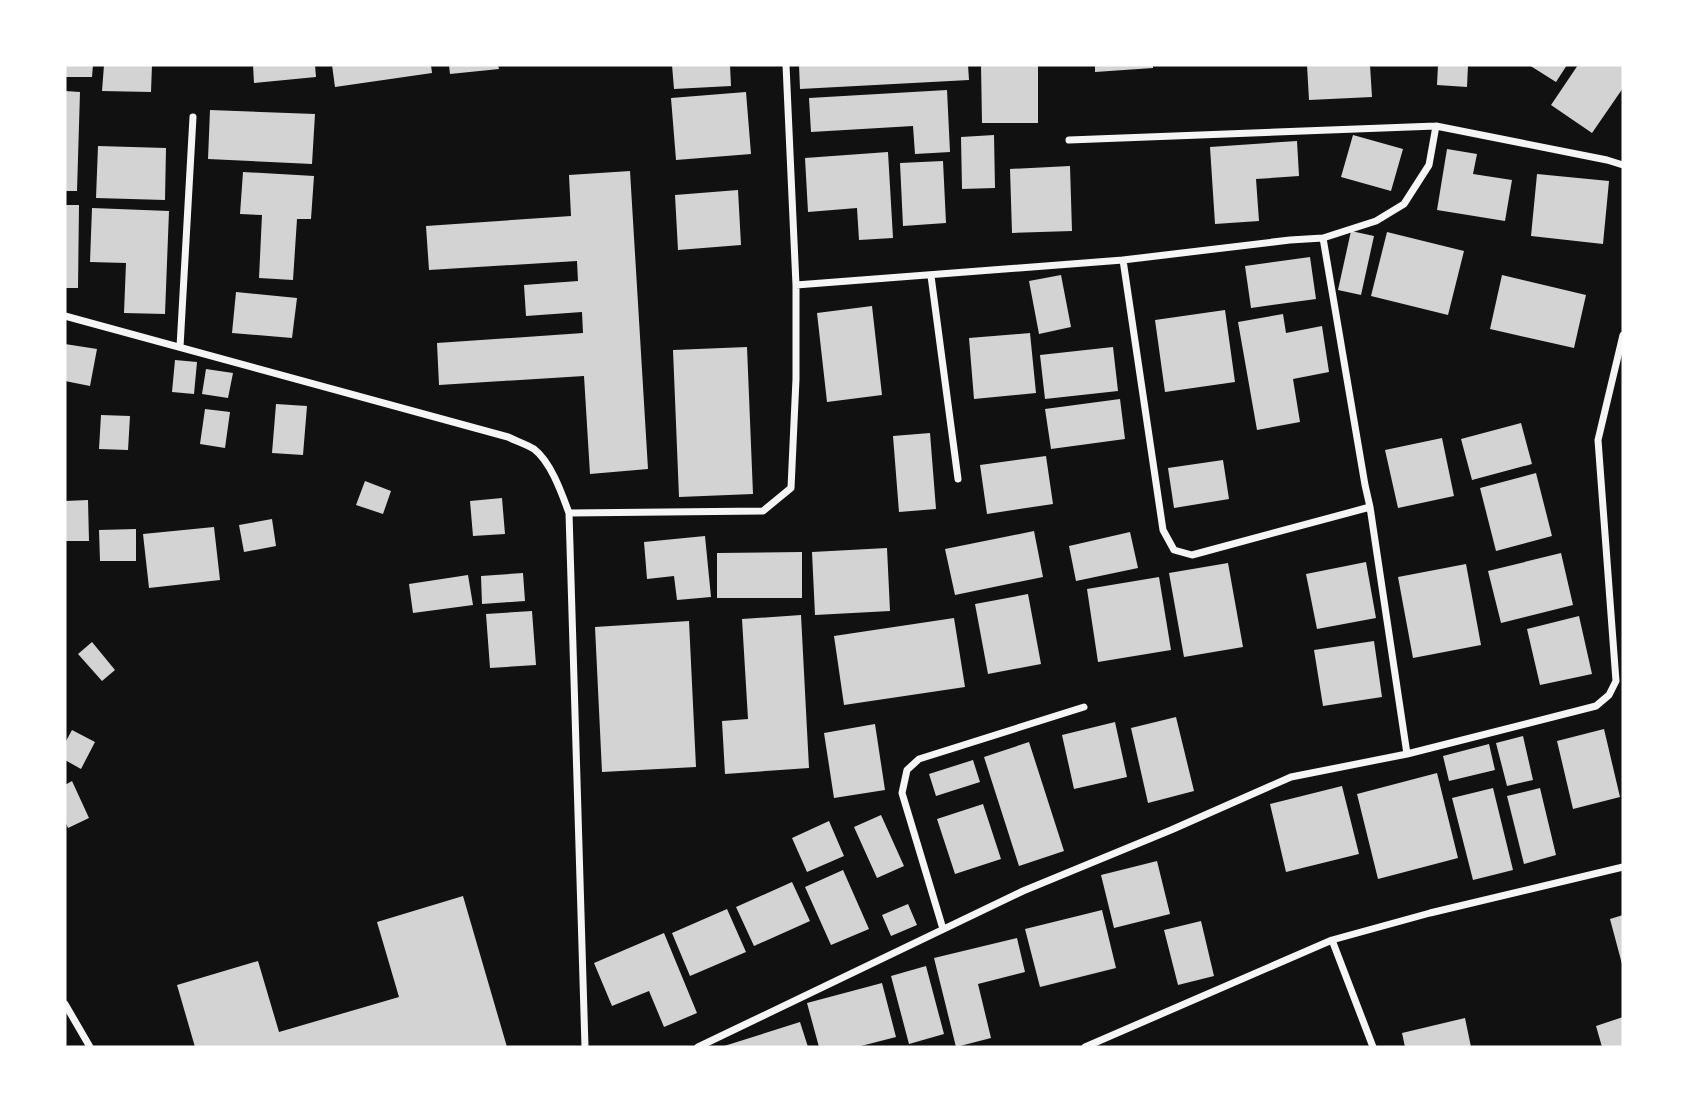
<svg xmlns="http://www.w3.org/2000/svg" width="1688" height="1112" font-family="Figtree,sans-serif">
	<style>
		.building { fill: #d3d3d3 }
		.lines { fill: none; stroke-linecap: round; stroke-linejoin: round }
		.minor { stroke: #f5f5f5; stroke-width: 7 }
	</style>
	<rect width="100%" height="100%" fill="#111"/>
	<path class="building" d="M65 65H93L92 77H65Z
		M104 65H152L151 92 102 91Z
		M253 65H315L316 77 254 83Z
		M332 65H431L432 73 335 87Z
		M449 65H498L499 69 450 74Z
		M672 65H730L731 86 674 89Z
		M799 65H968L969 80 800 89Z
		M981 65H1038V123H982Z
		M1095 65H1153V68L1095 72Z
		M1307 65H1370L1372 97 1309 100Z
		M1438 65H1468L1467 87 1437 85Z
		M1529 65H1567L1556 82Z
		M1578 65H1623V88L1592 133 1551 105Z
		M947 90 950 152 915 154 913 126 811 132 809 98Z
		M65 91 80 92 77 191H65Z
		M746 92 751 154 676 160 671 98Z
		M210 110 315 114 312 164 208 159Z
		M994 135 995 188 962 189 961 137Z
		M1353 135 1403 149 1391 191 1341 177Z
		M1297 141 1299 176 1256 179 1259 221 1215 224 1210 147Z
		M98 146 166 148 165 200 96 198Z
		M1447 149 1477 154 1473 174 1512 180 1505 221 1437 210Z
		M888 152 893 238 859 240 857 208 808 212 805 158Z
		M943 161 946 223 903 226 900 163Z
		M1070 166 1072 231 1012 233 1010 169Z
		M630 171 648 469 590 474 584 376 439 385 437 343 583 333 582 312 526 316 524 285 578 281 577 261 429 270 426 226 571 216 569 175Z
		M243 172 314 176 311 219H297L293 280 259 278 262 215 240 214Z
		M1537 174 1609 181 1603 244 1531 236Z
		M738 190 741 245 678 250 675 195Z
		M65 205H79L78 288H65Z
		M92 208 169 211 165 314 124 313 126 263 90 262Z
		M1351 231 1374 236 1361 295 1338 290Z
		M1387 232 1464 251 1448 315 1371 296Z
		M1310 257 1316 299 1251 308 1245 266Z
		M1061 275 1071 327 1039 334 1029 281Z
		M1502 275 1586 295 1574 348 1490 329Z
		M236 292 297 298 292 338 232 333Z
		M872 306 882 395 827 402 817 313Z
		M1225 310 1235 382 1165 392 1155 320Z
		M1283 314 1286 333 1322 326 1329 372 1293 379 1300 422 1257 430 1238 322Z
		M1030 333 1036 393 974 399 969 338Z
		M65 344 97 349 90 386 65 381Z
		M747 347 753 494 679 497 673 350Z
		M1113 347 1118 391 1045 399 1040 355Z
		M175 360 197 362 194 394 172 392Z
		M206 369 233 373 228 398 202 394Z
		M1120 399 1125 439 1051 449 1045 409Z
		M276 404 307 406 303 455 272 453Z
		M205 409 230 412 225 448 200 444Z
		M101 415 130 416 128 450 99 449Z
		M1521 423 1532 464 1472 480 1461 439Z
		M930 433 936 509 899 512 893 436Z
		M1442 438 1454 496 1398 508 1385 450Z
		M1046 456 1053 504 987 514 980 465Z
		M1223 460 1229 499 1174 508 1168 468Z
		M1536 473 1552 536 1496 551 1480 488Z
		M365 481 391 491 383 514 356 505Z
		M502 498 505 534 473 536 470 501Z
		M88 500 89 541H66L65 501Z
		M272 519 276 546 244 552 239 525Z
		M214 527 220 580 149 588 143 534Z
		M136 529V561H100L99 530Z
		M1034 531 1043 577 955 595 945 549Z
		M1130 532 1138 568 1076 581 1069 546Z
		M705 536 711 597 677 600 674 576 647 579 644 542Z
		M887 548 890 611 815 615 812 552Z
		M802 552V598H717V553Z
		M1561 553 1573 605 1501 623 1488 571Z
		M1366 562 1376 618 1317 629 1306 574Z
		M1228 563 1243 647 1184 657 1169 573Z
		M1466 564 1481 645 1413 658 1398 577Z
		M523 573 525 601 482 604 481 576Z
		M468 575 473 605 413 613 409 584Z
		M1159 577 1171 650 1098 662 1087 589Z
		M1028 594 1041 664 988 674 975 604Z
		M532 611 536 665 490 668 486 614Z
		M801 615 809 768 725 774 722 721 748 719 742 619Z
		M1579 616 1592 674 1540 685 1527 629Z
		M954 618 965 687 844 705 834 636Z
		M689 621 696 767 602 772 595 627Z
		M1374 641 1382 697 1323 706 1314 650Z
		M92 642 115 670 102 681 78 654Z
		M1176 717 1194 791 1148 803 1131 728Z
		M1115 722 1127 777 1074 789 1062 735Z
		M875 724 885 790 834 798 824 733Z
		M1604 729 1620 797 1573 809 1557 741Z
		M72 730 95 742 81 769 65 760V743Z
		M1523 736 1533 780 1507 786 1496 743Z
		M1029 742 1064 851 1019 866 984 757Z
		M1489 744 1495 770 1449 781 1443 756Z
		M973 760 980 782 936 796 929 774Z
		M1437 773 1458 858 1378 879 1357 794Z
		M72 781 89 818 68 828 65 821V785Z
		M1342 786 1359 854 1286 872 1270 804Z
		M1493 788 1513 870 1473 880 1452 798Z
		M1540 788 1556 855 1524 864 1507 796Z
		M983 804 1001 859 955 874 937 819Z
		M881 815 904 866 877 878 854 827Z
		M829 821 844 856 807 872 792 838Z
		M1157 861 1170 914 1114 928 1101 875Z
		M843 870 869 929 831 945 805 887Z
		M792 882 810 921 754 946 736 907Z
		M463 896 507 1047H195L177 985 258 961 279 1032 399 997 377 922Z
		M908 904 917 925 891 936 882 915Z
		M727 909 746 952 690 976 672 933Z
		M1102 910 1116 968 1040 987 1025 929Z
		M1623 915V964H1622L1610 919Z
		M1201 921 1214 976 1178 985 1164 930Z
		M664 933 697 1013 664 1027 649 991 612 1006 594 963Z
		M1017 938 1025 972 978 984 991 1038 956 1047 934 958Z
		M926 966 944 1034 909 1044 891 976Z
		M882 983 896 1037 857 1047H819L807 1003Z
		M1623 1017V1047H1602L1596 1026Z
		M1465 1018 1471 1047H1405L1402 1033Z
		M800 1022 808 1047H721Z"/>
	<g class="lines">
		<path class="minor" d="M1069 140 1436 126
			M1123 260 1163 530 1174 550 1192 555 1370 507 1365 485 1323 238
			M931 276 958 479
			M796 285 1123 260 1290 240 1323 238 1376 221 1404 204 1429 165 1436 126 1607 160 1623 165
			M65 316 508 437C516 441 526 444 534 449 551 462 562 494 569 513L585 1047
			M180 347 193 117
			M1370 507 1407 754
			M569 513 763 511 791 488 796 379V285L786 65
			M943 929 902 793 907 770 919 759 1084 707
			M1332 940 1373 1047
			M65 1004 90 1047
			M698 1047 1023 891 1171 830 1291 777 1407 754 1596 706 1609 695 1616 681 1598 440 1623 335
			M1085 1047 1332 940 1430 913 1623 867"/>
	</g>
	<rect width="1688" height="1112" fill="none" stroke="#ffffff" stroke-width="133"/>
</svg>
